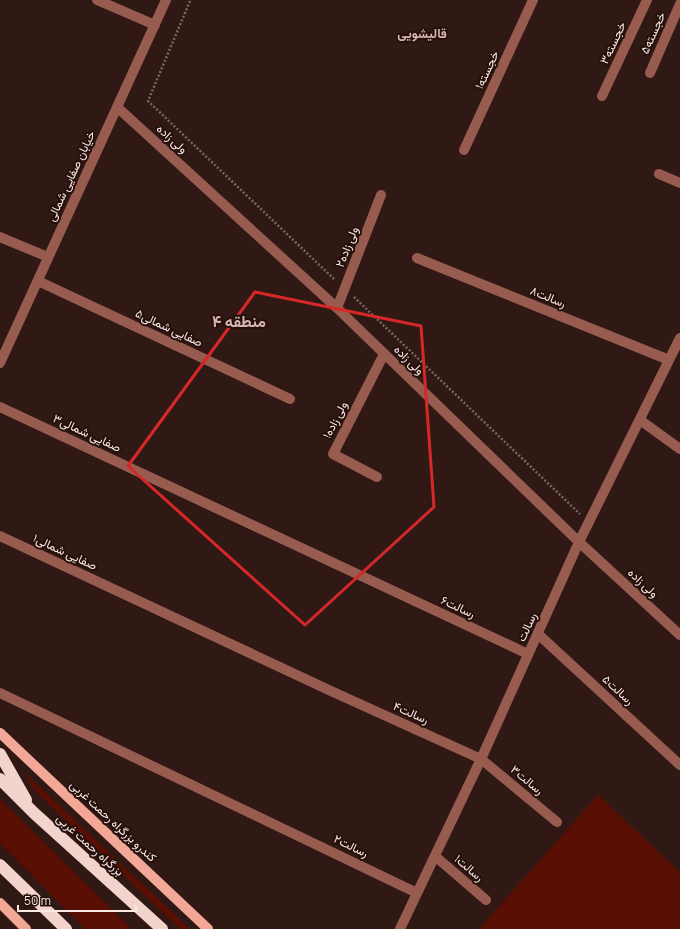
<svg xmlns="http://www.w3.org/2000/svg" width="680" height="929" font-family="Manrope,Vazirmatn,sans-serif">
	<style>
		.green { fill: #590e03 }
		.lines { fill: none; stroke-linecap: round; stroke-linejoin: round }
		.path { stroke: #7a6561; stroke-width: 2.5; stroke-dasharray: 2 2; stroke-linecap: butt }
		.minor { stroke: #975b4f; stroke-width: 10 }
		.major { stroke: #f2a797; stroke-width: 10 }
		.highway { stroke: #f3d4cd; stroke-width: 12 }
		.marked { fill: none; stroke: #d62828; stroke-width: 3; stroke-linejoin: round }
		.labels { text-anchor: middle; stroke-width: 4; stroke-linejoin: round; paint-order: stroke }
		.street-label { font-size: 12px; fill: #fae8e5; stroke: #26100b }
		.neighbourhood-label { font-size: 13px; font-weight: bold; fill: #d7b6af; stroke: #26100b }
		.district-label { font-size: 16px; font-weight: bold; fill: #d7b6af; stroke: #26100b }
	</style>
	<rect width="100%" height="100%" fill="#301914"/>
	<path class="green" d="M22 770 189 928 188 929H180L35 791Z
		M598 795 680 872V929H479Z
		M0 799 132 929H85L0 843Z"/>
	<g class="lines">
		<path class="path" d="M190 1 148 101 334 279
			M354 297 580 514"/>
		<path class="minor" d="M97 0 155 25
			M650 73 680 4
			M602 96 647 0
			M117 107 337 308 579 542 680 635
			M464 150 533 0
			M659 174 680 183
			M0 237 48 257
			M417 258 669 360
			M38 281 290 399
			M337 308 381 195
			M0 363 166 0
			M0 407 528 654
			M640 420 680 449
			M377 477 333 454 384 354
			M0 536 331 691 481 759 557 822
			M538 634 680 765
			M0 693 417 893
			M435 856 486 900
			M400 929 481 759 579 542 680 338"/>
		<path class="major" d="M0 733 208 929
			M0 903 26 929"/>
		<path class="highway" d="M0 754 26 800
			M0 779 34 813 162 929
			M0 865 66 929"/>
	</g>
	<path class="marked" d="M255 292 421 326 434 507 305 625 128 466Z"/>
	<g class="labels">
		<g class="street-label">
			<text transform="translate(653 33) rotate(-66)" y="4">خجسته۵</text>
			<text transform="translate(613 43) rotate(-65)" y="4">خجسته۳</text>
			<text transform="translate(487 70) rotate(-65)" y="4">خجسته۱</text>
			<text transform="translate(172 139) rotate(42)" y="4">ولی زاده</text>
			<text transform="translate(71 176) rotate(-65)" y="4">خیابان صفایی شمالی</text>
			<text transform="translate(347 247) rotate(-69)" y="4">ولی زاده۲</text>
			<text transform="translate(548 297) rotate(22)" y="4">رسالت۸</text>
			<text transform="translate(169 328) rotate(25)" y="4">صفایی شمالی۵</text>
			<text transform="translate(409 360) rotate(44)" y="4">ولی زاده</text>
			<text transform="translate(335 420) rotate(-63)" y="4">ولی زاده۱</text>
			<text transform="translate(87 433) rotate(25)" y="4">صفایی شمالی۳</text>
			<text transform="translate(65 552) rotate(25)" y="4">صفایی شمالی۱</text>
			<text transform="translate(643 583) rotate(43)" y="4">ولی زاده</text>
			<text transform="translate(458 607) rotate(25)" y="4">رسالت۶</text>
			<text transform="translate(527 627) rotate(-65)" y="4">رسالت</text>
			<text transform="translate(618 690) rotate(43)" y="4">رسالت۵</text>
			<text transform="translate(411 713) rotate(24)" y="4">رسالت۴</text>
			<text transform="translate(527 780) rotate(40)" y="4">رسالت۳</text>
			<text transform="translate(113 821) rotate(43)" y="4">کندرو بزرگراه رحمت غربی</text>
			<text transform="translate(90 845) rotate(42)" y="4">بزرگراه رحمت غربی</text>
			<text transform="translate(351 846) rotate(26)" y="4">رسالت۲</text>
			<text transform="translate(469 868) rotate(41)" y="4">رسالت۱</text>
		</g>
		<g class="neighbourhood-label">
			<text x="422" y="38">قالیشویی</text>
		</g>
		<g class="district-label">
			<text x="239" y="327">منطقه ۴</text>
		</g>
	</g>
	<path d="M18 905v6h118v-6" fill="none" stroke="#fae8e5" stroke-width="2"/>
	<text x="24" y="905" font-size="12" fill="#fae8e5" stroke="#26100b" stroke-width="3" paint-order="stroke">50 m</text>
</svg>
